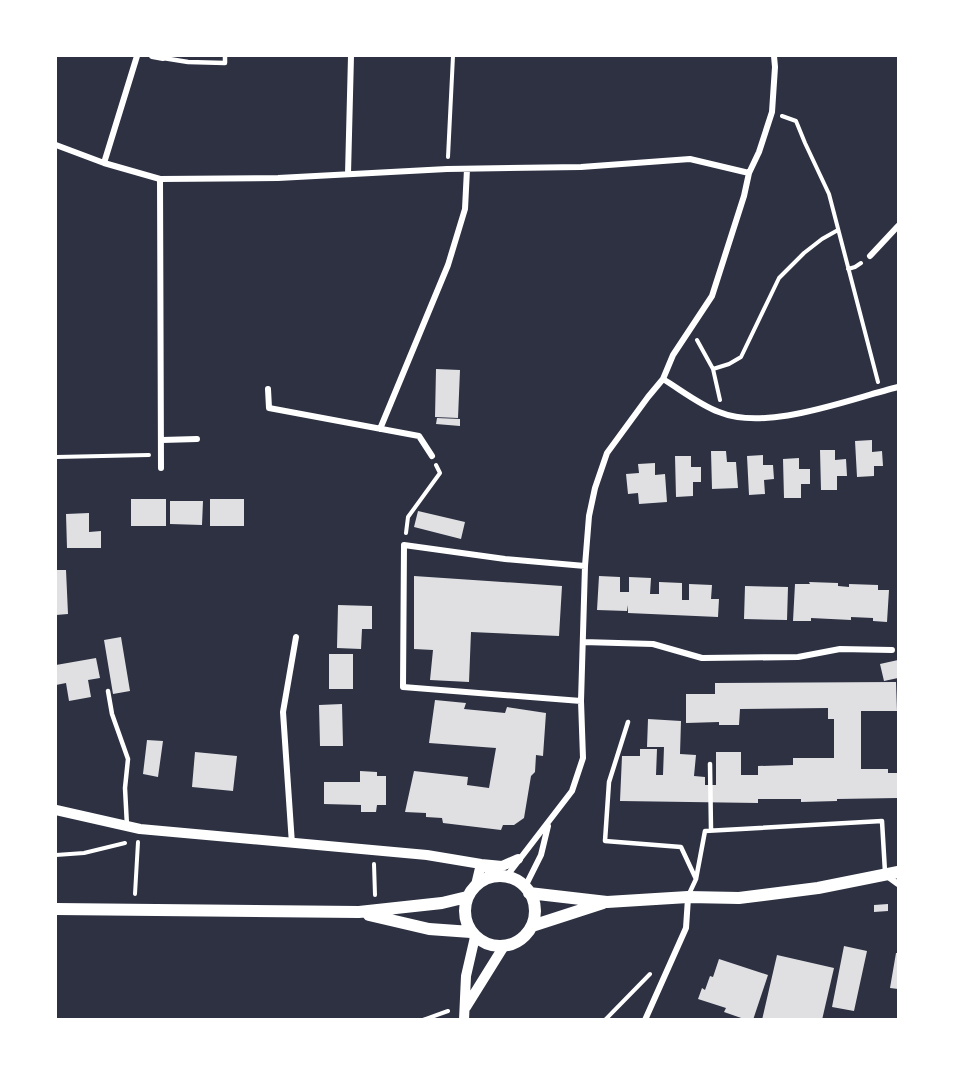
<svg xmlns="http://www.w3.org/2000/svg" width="954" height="1075" font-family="Jost,sans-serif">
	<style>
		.building { fill: #e0e0e3 }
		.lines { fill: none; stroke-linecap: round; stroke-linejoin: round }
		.path { stroke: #fff; stroke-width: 4 }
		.service { stroke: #fff; stroke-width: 4.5 }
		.minor { stroke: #fff; stroke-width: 6 }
		.tertiary { stroke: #fff; stroke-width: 10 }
		.secondary { stroke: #fff; stroke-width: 12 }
	</style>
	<rect width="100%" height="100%" fill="#2d3142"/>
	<path class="building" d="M436 369 460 370 458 418 435 417Z
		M437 418 460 419V426L436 424Z
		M872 440V452L882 451 883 466H874V476L857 477 855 441Z
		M820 450H835V460L846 459 847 476H837V490H821Z
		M711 451H726L727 462H736L738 488 712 489Z
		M763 455V465H773L774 479 764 480 765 494 749 495 747 456Z
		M675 456H691V467H701V482H693V496L676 497Z
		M799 458V469H810V484H801V498H784L783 459Z
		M655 463V475L665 474 667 502 639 504 638 493 628 494 626 474 639 473 638 464Z
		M131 499H166V526H131Z
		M210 499H244V526H210Z
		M170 501H203L202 525 170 524Z
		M418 511 465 522 461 539 414 527Z
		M89 513V532L101 531V548H67L66 514Z
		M56 570H66L68 614 56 615Z
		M414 576 562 586 559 636 471 632 469 682 430 680 433 650 414 649Z
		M599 576 620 577V592H629V577L651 578 650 594H659V582L682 583V600H689V584L712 585 711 599H719L718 617 628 613V605L627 611 597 610Z
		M809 582 838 583V586L849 587V584L878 585V590H889L887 622 873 621V618L851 617V620L811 618V621H793L795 584H810Z
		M745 586 788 587 787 620 744 619Z
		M338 605 372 606V629H362L361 649 337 648Z
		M121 637 130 691 113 694 104 640Z
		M329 654H353V689H329Z
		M96 658 100 678 88 680 91 697 69 701 66 683 56 685V665Z
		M898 660V678L884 681 880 664Z
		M896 682 897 711H861V769H888V773H898V798L837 799V801L801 802V799H758V803L620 801 622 756H640V749H657L656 775H663L664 747H647L648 719 681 721 680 754 696 755 694 776 705 777V785H716V752H741V775H758V766L793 765V758H834V719H828V708L740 709 739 725H719V722L686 723V694H715V683Z
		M435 700 466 703 464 709 505 713 507 707 546 713 543 756 536 755 535 772 531 776 524 818 514 825H503L501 830 443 823 442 818 426 817V813L405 812 414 771 468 777 467 785 489 788 496 748 429 743Z
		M342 704 343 746H320L319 705Z
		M147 740 163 741 158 777 143 774Z
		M195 752 237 756 233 791 192 787Z
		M360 771 377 772V776H386V805H377L376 812H361V805L324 804V782H360Z
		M888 904V911L874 912V905Z
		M844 946 867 951 854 1011 832 1007Z
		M896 953H898V989L890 988Z
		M777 955 834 968 822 1020H762Z
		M719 959 768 975 753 1020H747L724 1012 726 1008 698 999 702 988 705 990 710 976 713 977Z"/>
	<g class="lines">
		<path class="path" d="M782 116 796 121 805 143 829 194 878 382
			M448 157 453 56
			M848 269 855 267 861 263
			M697 340 713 369 720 400
			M713 369 729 364 741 357 779 278 804 253 822 239 838 230
			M56 457 149 455
			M406 533 408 517 440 473 436 465
			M56 855 84 853 125 843
			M374 864 375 895
			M135 894 138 842
			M423 1020 448 1011
			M605 1020 650 974"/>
		<path class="service" d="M163 58 188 62 225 63V56
			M108 691 112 714 128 759 125 788 127 826
			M628 722 609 782 605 841 681 847 696 879
			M710 764 711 830
			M689 894 696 879 705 831 882 821 885 872"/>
		<path class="minor" d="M152 56 163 58
			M56 145 104 163 160 179 278 178 447 169 581 167 690 159 749 173
			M104 163 137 56
			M348 174 351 56
			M160 179 161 468
			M870 256 898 226
			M663 379C681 390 700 405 719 412 767 432 849 399 898 387
			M268 389 269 408 419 436 432 456
			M380 429 448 265 465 209 467 169
			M162 440 197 439
			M583 642 653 644 702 658 798 657 840 649 892 650
			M581 701 403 687 404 545 505 559 585 566
			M292 844 283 712 296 637
			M887 876 898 884
			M506 877 572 791 583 758 581 701 585 566 589 516 595 488 607 453 648 397 663 379 673 355 712 296 744 196 749 173 759 152 772 112 775 67 774 56
			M525 887 541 855 548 826
			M645 1020 686 928 688 898"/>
		<path class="tertiary" d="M56 810 140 829 427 855 481 864 502 866 518 859
			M481 864 498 876
			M476 885 481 864
			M466 1007 504 946
			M464 1020 466 976 475 937"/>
		<path class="secondary" d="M465 911a35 35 0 1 1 70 0a35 35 0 1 1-70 0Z
			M529 893 607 902 688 897 739 898 818 888 898 872
			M56 909 359 912 442 903 467 897
			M369 915 429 929 471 932
			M532 926 603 903"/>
	</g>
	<rect width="954" height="1075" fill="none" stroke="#ffffff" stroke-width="114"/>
</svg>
